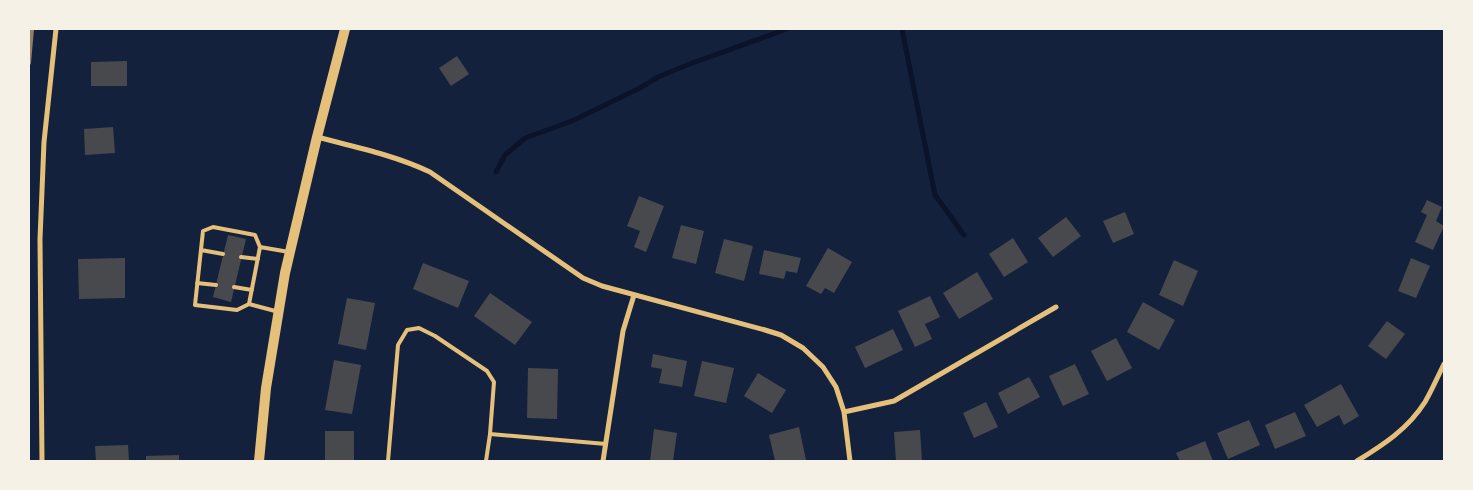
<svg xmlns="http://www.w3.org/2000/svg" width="1473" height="490" font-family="'Roboto Serif',serif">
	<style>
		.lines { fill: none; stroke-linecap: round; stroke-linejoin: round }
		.stream { stroke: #0b132b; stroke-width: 5 }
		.building { fill: #48494c }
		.service { stroke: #e5c07b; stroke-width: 4 }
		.minor { stroke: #e5c07b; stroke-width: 5 }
		.secondary { stroke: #e5c07b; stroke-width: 10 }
		.rail { stroke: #918062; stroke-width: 4 }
	</style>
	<rect width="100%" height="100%" fill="#14213d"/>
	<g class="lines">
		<path class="stream" d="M902 29 935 195 964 235
			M496 172 505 155 525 138 572 121 640 88 658 77 687 65 787 29"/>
	</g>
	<path class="building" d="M457 56 469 74 451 86 439 68Z
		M127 61V86H91V62Z
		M113 127 115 153 85 155 84 129Z
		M639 196 664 206 646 252 634 247 640 231 627 226Z
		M1427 200 1442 207 1436 221 1444 226 1433 250 1415 242 1427 215 1421 212Z
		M1125 212 1134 234 1113 243 1103 221Z
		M1066 217 1081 236 1053 257 1038 238Z
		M681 225 704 231 696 264 672 258Z
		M228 235 246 239 231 302 213 297Z
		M1013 238 1028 262 1004 277 989 254Z
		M724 239 753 246 744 281 715 273Z
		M828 248 852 262 834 293 825 288 821 294 806 286Z
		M764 250 801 258 797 273 786 271 784 279 759 274Z
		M125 258V298L79 299 78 259Z
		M1411 258 1430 266 1416 298 1398 291Z
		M1174 260 1198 271 1183 306 1159 295Z
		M423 263 469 281 458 308 413 289Z
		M977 272 993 299 959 319 943 293Z
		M490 293 532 322 515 345 474 316Z
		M930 296 940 317 925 324 932 339 915 347 898 311Z
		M347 298 375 303 366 350 338 344Z
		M1143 302 1175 320 1159 350 1127 332Z
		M1387 321 1405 334 1386 359 1368 346Z
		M893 329 903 350 865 368 855 347Z
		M1116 338 1132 368 1107 381 1091 351Z
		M653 354 687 361 682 387 659 383 662 369 651 367Z
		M334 360 361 365 352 414 325 410Z
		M702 361 734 368 726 403 694 396Z
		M1075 364 1089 394 1063 406 1049 376Z
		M528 368 558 369 557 419 527 418Z
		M758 373 786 390 772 413 744 396Z
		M1029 377 1040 397 1008 414 998 393Z
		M1341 384 1359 416 1344 425 1339 415 1317 427 1304 405Z
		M986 402 998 427 974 438 963 413Z
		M1295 412 1306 436 1275 449 1265 425Z
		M1249 420 1260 445 1228 459 1217 433Z
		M799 427 806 460 799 461H775L769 435Z
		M654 429 677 433 673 461H650Z
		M920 430 922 461H896L894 432Z
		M325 431H354V461H325Z
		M1205 441 1213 461H1180L1176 453Z
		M128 445 129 461H96L95 446Z
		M179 455V461H146V456Z"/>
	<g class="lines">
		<path class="service" d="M260 247 289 252
			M201 250 223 254
			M241 257 258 259
			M197 283 216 285
			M234 287 252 290
			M249 304 260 247 255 235 213 227 203 231 195 305 237 310 249 304 279 312
			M490 434 606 444
			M388 461 398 345 407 330 419 328 435 336 487 371 494 382 490 434 486 461"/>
		<path class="minor" d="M317 137C355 147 394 155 430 172L583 278 602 286 765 330 781 335 803 348 823 367 836 387 844 412 850 461
			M844 412 894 401 1056 307
			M42 461 40 239 44 142 56 29
			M603 461 623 331 634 295
			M1357 461C1383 445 1408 429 1425 402 1432 390 1438 376 1444 364"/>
		<path class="secondary" d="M259 461 266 388 285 273 317 137 345 29"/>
		<path class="rail" d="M29 63 32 29"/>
	</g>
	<rect width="1473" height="490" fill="none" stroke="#f6f1e7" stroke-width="60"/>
</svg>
